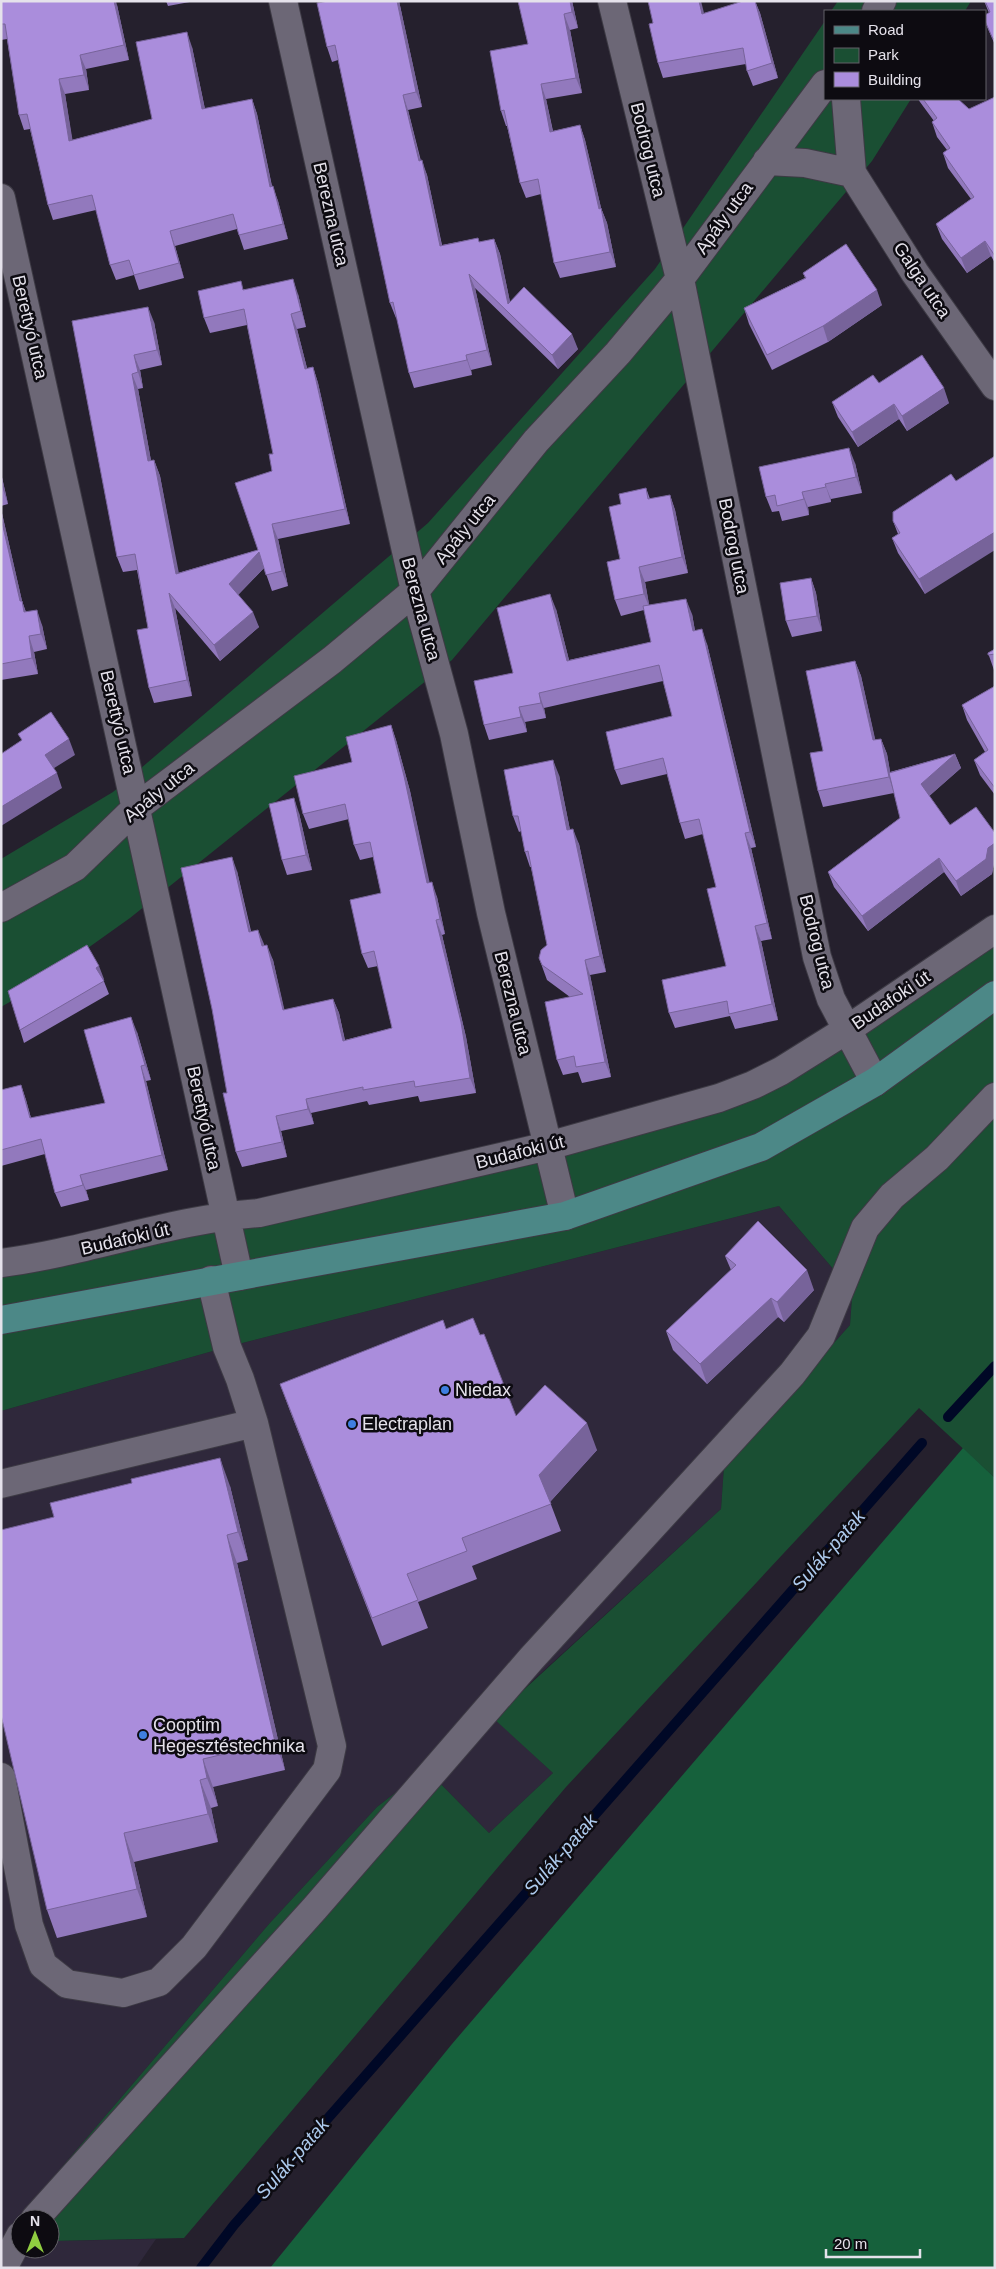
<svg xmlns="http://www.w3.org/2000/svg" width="996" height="2269" font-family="Helvetica,sans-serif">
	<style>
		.built { fill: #2f283b }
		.green { fill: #1a4f33 }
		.forest { fill: #16613c }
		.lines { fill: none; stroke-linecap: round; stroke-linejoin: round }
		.stream { stroke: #000826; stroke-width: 10 }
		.minor-casing { stroke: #3d3a44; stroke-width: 30 }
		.major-casing { stroke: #3d3a44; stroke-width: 30 }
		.minor { stroke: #6c6776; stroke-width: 28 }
		.major { stroke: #4c8887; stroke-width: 28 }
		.wall { fill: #9279bd }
		.shaded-wall { fill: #77639a }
		.building { fill: #aa8ddc; stroke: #77639a }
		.shop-dot { fill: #3f7fe0; stroke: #0d0b11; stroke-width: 2 }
		.labels { text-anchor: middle; stroke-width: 5; stroke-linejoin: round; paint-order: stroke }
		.street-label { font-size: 18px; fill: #e5e2eb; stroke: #0d0b11 }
		.poi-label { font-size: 18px; fill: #e5e2eb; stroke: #0d0b11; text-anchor: start }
		.water-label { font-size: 19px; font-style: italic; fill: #adcaed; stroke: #0d0b11 }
	</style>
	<rect width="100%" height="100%" fill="#25202d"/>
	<path class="built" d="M779 1206 835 1271 853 1284 850 1325 724 1466 721 1509 493 1717 553 1773 489 1833 426 1769 377 1807 269 1924 10 2228 20 2249H50V2241L156 2239 136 2268H1V1411L227 1347Z"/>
	<path class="green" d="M838 1H971L965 11H831Z
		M825 21V99H911L872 161 452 660 130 918 22 995 1 1007V859L113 792 428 523 655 269Z
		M995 946V1478L919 1408 566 1787 184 2238 50 2241V2219H20V2234L10 2228 269 1924 377 1807 426 1769 489 1833 553 1773 493 1718 721 1509 724 1466 850 1325 853 1284 835 1271 779 1206 227 1347 1 1411V1271L559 1155 869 1029Z"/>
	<path class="forest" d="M963 1448 995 1478V2268H270L452 2044Z"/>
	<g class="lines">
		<path class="stream" d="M948 1417 995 1366
			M201 2268 234 2225 922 1443"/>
		<g class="minor-casing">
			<path id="minor" d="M283 1 415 591 454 734 491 913 565 1216
				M612 1 680 279 817 957 831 999 875 1082
				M876 11 882 1
				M846 99 852 173 915 273 995 386
				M767 161 805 163 852 173
				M1 198 239 1276
				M1 908 75 867 137 807 332 660 415 591 536 441 618 353 680 279 825 84
				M1 1263C88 1252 172 1219 259 1213L548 1146 719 1098 753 1085 781 1071 848 1029 995 929
				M1 1484 254 1423
				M1 1777 29 1925 43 1965 67 1984 123 1993 159 1982 194 1947 327 1770 332 1746 254 1423 240 1379 227 1347 211 1280
				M35 2219 315 1908 531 1659 792 1374 821 1336 865 1228 892 1196 937 1158 995 1097
				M3 2268 20 2236"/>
		</g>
		<g class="major-casing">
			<path id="major" d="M1 1320 565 1216 761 1147 875 1082 995 995"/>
		</g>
		<use href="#minor" class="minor"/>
		<use href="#major" class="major"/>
	</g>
	<path class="wall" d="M1 1 117 5 129 60 86 69 89 90 65 94 72 140 152 119 192 47 205 109 252 99 257 114 272 186 278 201 288 239 244 250 237 229 175 246 184 278 139 290 134 275 116 280 110 265 96 210 53 220 48 205 30 129 24 130 19 115 7 39 1 40Z
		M166 1H195L168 6Z
		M399 1 422 107 408 110 421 161 427 175 442 245 478 238 479 242 494 239 500 254 510 302 578 349 558 369 475 288 492 365 471 370 472 375 414 388 409 373 397 318H396L390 303 338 60 332 62 327 47Z
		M518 1H572L578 28 570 30 582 93 546 99 553 131 580 125 585 140 601 208 607 223 616 267 560 278 554 263 541 194 526 198 520 183 507 126H506L501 111 528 44Z
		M755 1 760 13 778 78 753 86 747 71 746 64 663 78 658 63 704 13Z
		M984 1H995V45L985 22V15L989 13Z
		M995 97V263L991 256 967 273 942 239 936 224 971 199 948 168 943 153 947 150 937 137 932 122 934 121 920 102 918 99H958L969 109Z
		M803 273 882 305 828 342 772 370 749 324 744 308 805 278Z
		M244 289 298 294 306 327 297 329 307 368 313 367 318 383 350 524 278 539 288 586 272 591 264 568 238 595 259 627 220 661 175 608 192 696 154 703 149 688 148 628 137 570 123 572 117 557 72 321 154 322 162 365 140 370 143 388 138 389 151 461 154 460 160 476 178 573 258 550 272 471 273 454 247 325 210 333 204 318Z
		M879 383 949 403 907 431 899 419 858 447 838 417 832 402Z
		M855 463 862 493 831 499V502L808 507 809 515 782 521 779 511 772 512 766 497Z
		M1 473 8 504 1 506Z
		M951 474 925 594 898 553 892 538 898 534 893 521Z
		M646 488 650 499 670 495 675 510 688 573 645 582 649 605 692 614 695 631 707 644 756 847 751 848 772 939 761 941 778 1020 735 1029 730 1016 675 1028 669 1013 726 966 716 887 703 834 685 839 680 823 667 774 621 785 615 770 672 716 663 681 544 708 546 718 525 722 527 732 489 740 484 725 513 673 556 609 569 660 651 642 644 610 621 616 615 600 620 559 621 504Z
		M1 509 22 601 26 612 42 625 47 649 34 652 38 674 1 680Z
		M811 578 816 593 822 631 792 637 786 621Z
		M995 649V670H994L988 653Z
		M855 661 861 676 875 740 881 739 887 754 890 772 955 754 961 768 929 796 950 825 994 863 992 874 961 896 944 872 868 931 834 887 828 872 900 818 894 793 823 807 818 791 823 751Z
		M995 686V795L980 775 974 760 985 752 967 720 962 705Z
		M391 725 396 740 410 791 429 883 437 897 445 934 442 935 466 1037 476 1093 420 1102 418 1096 369 1105 367 1101 311 1113 314 1124 281 1131 287 1157 242 1167 236 1152 227 1093 237 871 251 931 264 946 273 960 284 1010 333 999 339 1013 345 1040 392 1028 378 966 368 968 362 954 381 893 373 857 360 860 354 845 349 819 309 829 303 814 352 762Z
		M559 775 570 830 579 844 606 972 590 975 611 1077 582 1083 578 1072 563 1075 557 1060 570 997 547 980 539 958 547 945 531 867H530L525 852 521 831 519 832 513 816Z
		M299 813 312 870 287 875 282 860Z
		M103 979 109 994 24 1043 20 1030 104 979Z
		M137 1032 151 1080 146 1081 168 1170 86 1190 89 1200 61 1207 55 1193 45 1154 1 1166V1090L21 1085 26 1100 31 1118 105 1103Z
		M725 1256 814 1290 784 1322 778 1317 707 1384 673 1350 666 1331 731 1270Z
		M446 1329 480 1335 516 1416 597 1450 550 1502 561 1531 472 1566 477 1579 418 1602 428 1628 382 1646 290 1411 280 1384Z
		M230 1486 248 1560 237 1563 285 1770 213 1787 218 1806 211 1808 218 1842 134 1862 147 1917 57 1938 47 1910Z"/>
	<path class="shaded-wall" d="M114 1H116L117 5 129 60 124 45Z
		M397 1H399L422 107 416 92Z
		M570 1H572L578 28 572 12Z
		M699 1H701L708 29 702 14Z
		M755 1 760 13 778 78 772 63Z
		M564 14 570 30 582 93 576 78Z
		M187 32 192 47 208 124 202 109Z
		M80 55 86 69 89 90 84 75Z
		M59 79 65 94 75 155 69 141Z
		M541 84 546 99 556 147 550 132Z
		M403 95 408 110 424 176 419 161Z
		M252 99 257 114 275 202 270 187Z
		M580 125 585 140 603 216 601 208 607 223 616 267 610 252 599 209Z
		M422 160 427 175 445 261 440 246Z
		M273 186 278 201 288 239 283 224Z
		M170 231 175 246 184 278 179 263Z
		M494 239 500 254 513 316 508 304Z
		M985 241 991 256 967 273 961 258Z
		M469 274 475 288 492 365 487 350Z
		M293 279 298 294 306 327 301 311Z
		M877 290 882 305 828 342 823 326Z
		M148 307 154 322 162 365 157 350Z
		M291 314 297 329 311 384 305 369Z
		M572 334 578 349 558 369 552 355Z
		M134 355 140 370 143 388 138 372Z
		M466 355 471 370 472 375 467 360Z
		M313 367 318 383 350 524 345 509Z
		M132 374 138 389 154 477 148 461Z
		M944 388 949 403 907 431 902 416Z
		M894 404 899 419 858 447 852 432Z
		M849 448 855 463 862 493 856 477Z
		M154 460 160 476 182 589 176 574Z
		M1 473 8 504 1 484Z
		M825 484 831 499V502Z
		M802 492 808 507 809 515 804 499Z
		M670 495 675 510 688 573 682 557Z
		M1 509 22 601 27 616 29 627 20 601 1 518Z
		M272 524 278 539 288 586 282 571Z
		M995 532V550L925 594 919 579Z
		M259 552 264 568 234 599 229 584Z
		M639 567 645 582 650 609 644 594Z
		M811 578 816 593 822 631 817 616Z
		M169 593 175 608 192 696 187 680Z
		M550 594 556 609 573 676 567 661Z
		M686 599 692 614 698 647 693 631Z
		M37 610 42 625 47 649 41 634Z
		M253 612 259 627 220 661 214 645Z
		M702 629 707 644 756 847 750 832Z
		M29 636 34 652 38 674 32 658Z
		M855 661 861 676 879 756 873 740Z
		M539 693 544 708 546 718 541 703Z
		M519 707 525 722 527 732 521 717Z
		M391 725 396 740 410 791 433 898 427 883Z
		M69 739 75 755 51 770 45 755Z
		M881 739 887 754 894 793 889 777Z
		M955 754 961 768 926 799 921 784Z
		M553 760 559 775 573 845 567 830Z
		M57 773 62 788 1 826V807Z
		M294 798 299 813 312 870 306 855Z
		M573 829 579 844 606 972 600 956Z
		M745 833 751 848 772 939 767 923Z
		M995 843V862L994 863 992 874 961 896 956 881 988 848Z
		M232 857 237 871 254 947 249 932Z
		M939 858 944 872 868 931 862 916Z
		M432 882 437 897 445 934 440 919Z
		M436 920 442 935 466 1037 476 1093 470 1078Z
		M755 926 761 941 778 1020 772 1004Z
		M258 930 264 944 268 961 262 946Z
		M267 945 273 960 288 1025 283 1010Z
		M585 960 590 975 611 1077 605 1062Z
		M99 966 104 979 101 981 96 968Z
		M333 999 339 1013 348 1056 343 1041Z
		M131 1017 137 1032 151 1080 145 1065Z
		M141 1066 146 1081 168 1170 162 1155Z
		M21 1085 26 1100 35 1133 30 1118Z
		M306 1099 311 1113 314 1124 308 1109Z
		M276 1116 281 1131 287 1157 282 1142Z
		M80 1175 86 1190 89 1200 83 1185Z
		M807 1270 814 1290 784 1322 777 1302Z
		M771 1298 778 1317 707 1384 700 1364Z
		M587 1423 597 1450 549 1503 539 1475Z
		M220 1458 230 1486 248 1560 238 1532Z
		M227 1535 237 1563 285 1770 275 1742Z
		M203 1759 213 1787 218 1806 207 1778Z
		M200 1780 211 1808 218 1842 208 1814Z
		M124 1833 134 1862 147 1917 137 1889Z"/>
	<path class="building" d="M1 1H114L124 45 80 55 84 75 59 79 69 141 152 119 136 42 187 32 202 109 252 99 270 187 273 186 283 224 239 235 233 214 170 231 179 263 134 275 129 260 110 265 92 195 48 205 27 114 19 115 5 24H1Z
		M328 1H397L416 92 403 95 419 161 422 160 440 246 478 238 479 242 494 239 508 304 524 287 572 334 552 355 469 274 487 350 466 355 467 360 409 373 393 302 390 303 335 45 327 47 317 3Z
		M518 1H570L572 12 564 14 576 78 541 84 550 132 580 125 599 209 601 208 610 252 554 263 538 179 520 183 504 110 501 111 490 51 528 44Z
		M648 1H699L702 14 743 1H755L772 63 747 71 743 48 658 63 649 24 653 23Z
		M985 1H995V38L993 39 985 21V15L990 12Z
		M995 97V256L985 241 961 258 936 224 974 197 943 153 950 148 932 122 937 118 923 99H958L969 109Z
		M846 244 877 290 823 326 767 355 744 308 806 278 803 273Z
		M293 279 301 311 291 314 305 369 313 367 345 509 272 524 282 571 266 575 259 552 229 584 253 612 214 645 169 593 187 680 149 688 137 630 148 628 135 554 117 557 72 321 148 307 157 350 134 355 138 372 132 374 148 461 154 460 176 574 258 550 235 483 272 471 269 454H273L244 309 204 318 198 291 241 281 243 290Z
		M922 355 944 388 902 416 894 404 852 432 832 402 873 375 879 383Z
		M849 448 856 477 825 484 826 487 802 492 804 499 777 506 775 495 766 497 759 467Z
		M995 456V532L919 579 892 538 900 533 893 521V512L951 474 956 481Z
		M646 488 648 499 670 495 682 557 639 567 644 594 615 600 607 562 620 559 609 507 621 504 619 494Z
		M1 518 20 601H22L24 612 37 610 41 634 29 636 32 658 1 664Z
		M811 578 817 616 786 621 780 583Z
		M550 594 567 661 651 642 643 606 686 599 693 631 702 629 750 832 745 833 767 923 755 926 772 1004 729 1014 727 1001 669 1013 662 980 726 966 707 889 716 887 699 819 680 823 663 758 615 770 606 732 672 716 659 665 539 693 541 703 519 707 521 717 484 725 474 681 513 673 497 608Z
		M995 649V654L988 655V653Z
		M855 661 873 740 881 739 889 777 818 791 810 753 823 751 806 671Z
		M995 686V788L974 760 988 750 962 705Z
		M51 712 69 739 45 755 57 773 1 807V754L22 740 18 734Z
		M391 725 404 776 427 883 432 882 440 919 436 920 461 1022 470 1078 415 1087 414 1081 363 1090V1087L306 1099 308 1109 276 1116 282 1142 236 1152 223 1093H227L212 1009 181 868 232 857 249 932 258 930 262 946 267 945 283 1010 333 999 343 1041 392 1028 374 951 362 954 350 900 381 893 370 842 354 845 345 804 303 814 294 776 352 762 346 737Z
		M955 754 921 784 950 825 976 807 995 833V843L988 848 986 859 956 881 939 858 862 916 828 872 900 818 889 773Z
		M553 760 567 830 573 829 600 956 585 960 605 1062 576 1067 574 1056 557 1060 545 1002 583 994 542 965 539 958 541 950 547 945 528 851 525 852 518 816H513L504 770Z
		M294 798 306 855 282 860 269 804Z
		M87 945 99 966 96 968 104 981 20 1030 8 991Z
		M131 1017 145 1065 141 1066 162 1155 80 1175 83 1185 55 1193 41 1139 1 1150V1090L21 1085 30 1118 105 1103 84 1030Z
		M758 1221 807 1270 777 1302 771 1298 700 1364 666 1331 736 1265 725 1256Z
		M473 1318 480 1335 484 1334 516 1416 545 1385 587 1423 539 1475 551 1504 462 1538 467 1551 407 1574 418 1600 372 1618 280 1384 443 1320 446 1329Z
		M220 1458 238 1532 227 1535 275 1742 203 1759 207 1778 200 1780 208 1814 124 1833 137 1889 47 1910 1 1715V1530L54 1517 50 1503 132 1483 131 1479Z"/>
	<g class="shop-dot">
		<circle cx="445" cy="1390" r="5"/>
		<circle cx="352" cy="1424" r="5"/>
		<circle cx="143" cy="1735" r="5"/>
	</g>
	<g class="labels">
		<g class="street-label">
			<text transform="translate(648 150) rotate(76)" y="6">Bodrog utca</text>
			<text transform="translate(331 214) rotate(77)" y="6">Berezna utca</text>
			<text transform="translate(724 218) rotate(-54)" y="6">Apály utca</text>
			<text transform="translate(922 280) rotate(56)" y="6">Galga utca</text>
			<text transform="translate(30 327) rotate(77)" y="6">Berettyó utca</text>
			<text transform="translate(465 529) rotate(-51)" y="6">Apály utca</text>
			<text transform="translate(734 546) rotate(79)" y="6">Bodrog utca</text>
			<text transform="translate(421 609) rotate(75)" y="6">Berezna utca</text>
			<text transform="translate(118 722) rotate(77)" y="6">Berettyó utca</text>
			<text transform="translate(159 792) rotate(-39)" y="6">Apály utca</text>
			<text transform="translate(817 942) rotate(76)" y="6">Bodrog utca</text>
			<text transform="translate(891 1000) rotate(-34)" y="6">Budafoki út</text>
			<text transform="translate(513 1003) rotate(76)" y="6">Berezna utca</text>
			<text transform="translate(204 1118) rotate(78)" y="6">Berettyó utca</text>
			<text transform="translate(520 1152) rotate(-14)" y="6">Budafoki út</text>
			<text transform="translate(125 1239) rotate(-13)" y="6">Budafoki út</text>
		</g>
		<g class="poi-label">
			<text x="455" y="1396">Niedax</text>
			<text x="362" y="1430">Electraplan</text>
			<text x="153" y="1731">Cooptim<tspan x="153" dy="21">Hegesztéstechnika</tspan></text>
		</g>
		<g class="water-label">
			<text transform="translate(828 1550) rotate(-49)" y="7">Sulák-patak</text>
			<text transform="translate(560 1854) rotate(-49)" y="7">Sulák-patak</text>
			<text transform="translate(292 2158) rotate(-49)" y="7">Sulák-patak</text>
		</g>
	</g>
	<rect width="996" height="2269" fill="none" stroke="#e5e2eb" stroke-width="5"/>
	<rect x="824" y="10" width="162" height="90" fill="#0d0b11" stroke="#636168"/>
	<rect x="834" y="26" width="25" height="8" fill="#4c8887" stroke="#636168"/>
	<text x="868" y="35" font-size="15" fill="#e5e2eb">Road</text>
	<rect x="834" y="48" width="25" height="15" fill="#1a4f33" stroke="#636168"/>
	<text x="868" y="60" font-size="15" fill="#e5e2eb">Park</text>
	<rect x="834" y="72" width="25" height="15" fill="#aa8ddc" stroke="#636168"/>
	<text x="868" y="85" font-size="15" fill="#e5e2eb">Building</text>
	<g transform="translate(35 2234)"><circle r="24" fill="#0d0b11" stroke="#636168"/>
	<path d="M0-4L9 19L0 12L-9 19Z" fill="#90cd41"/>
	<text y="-8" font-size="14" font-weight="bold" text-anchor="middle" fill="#e5e2eb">N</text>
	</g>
	<path d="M826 2249v8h94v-8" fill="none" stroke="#e5e2eb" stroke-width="2.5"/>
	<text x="834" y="2249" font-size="15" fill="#e5e2eb" stroke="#0d0b11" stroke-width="4" paint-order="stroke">20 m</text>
</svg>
